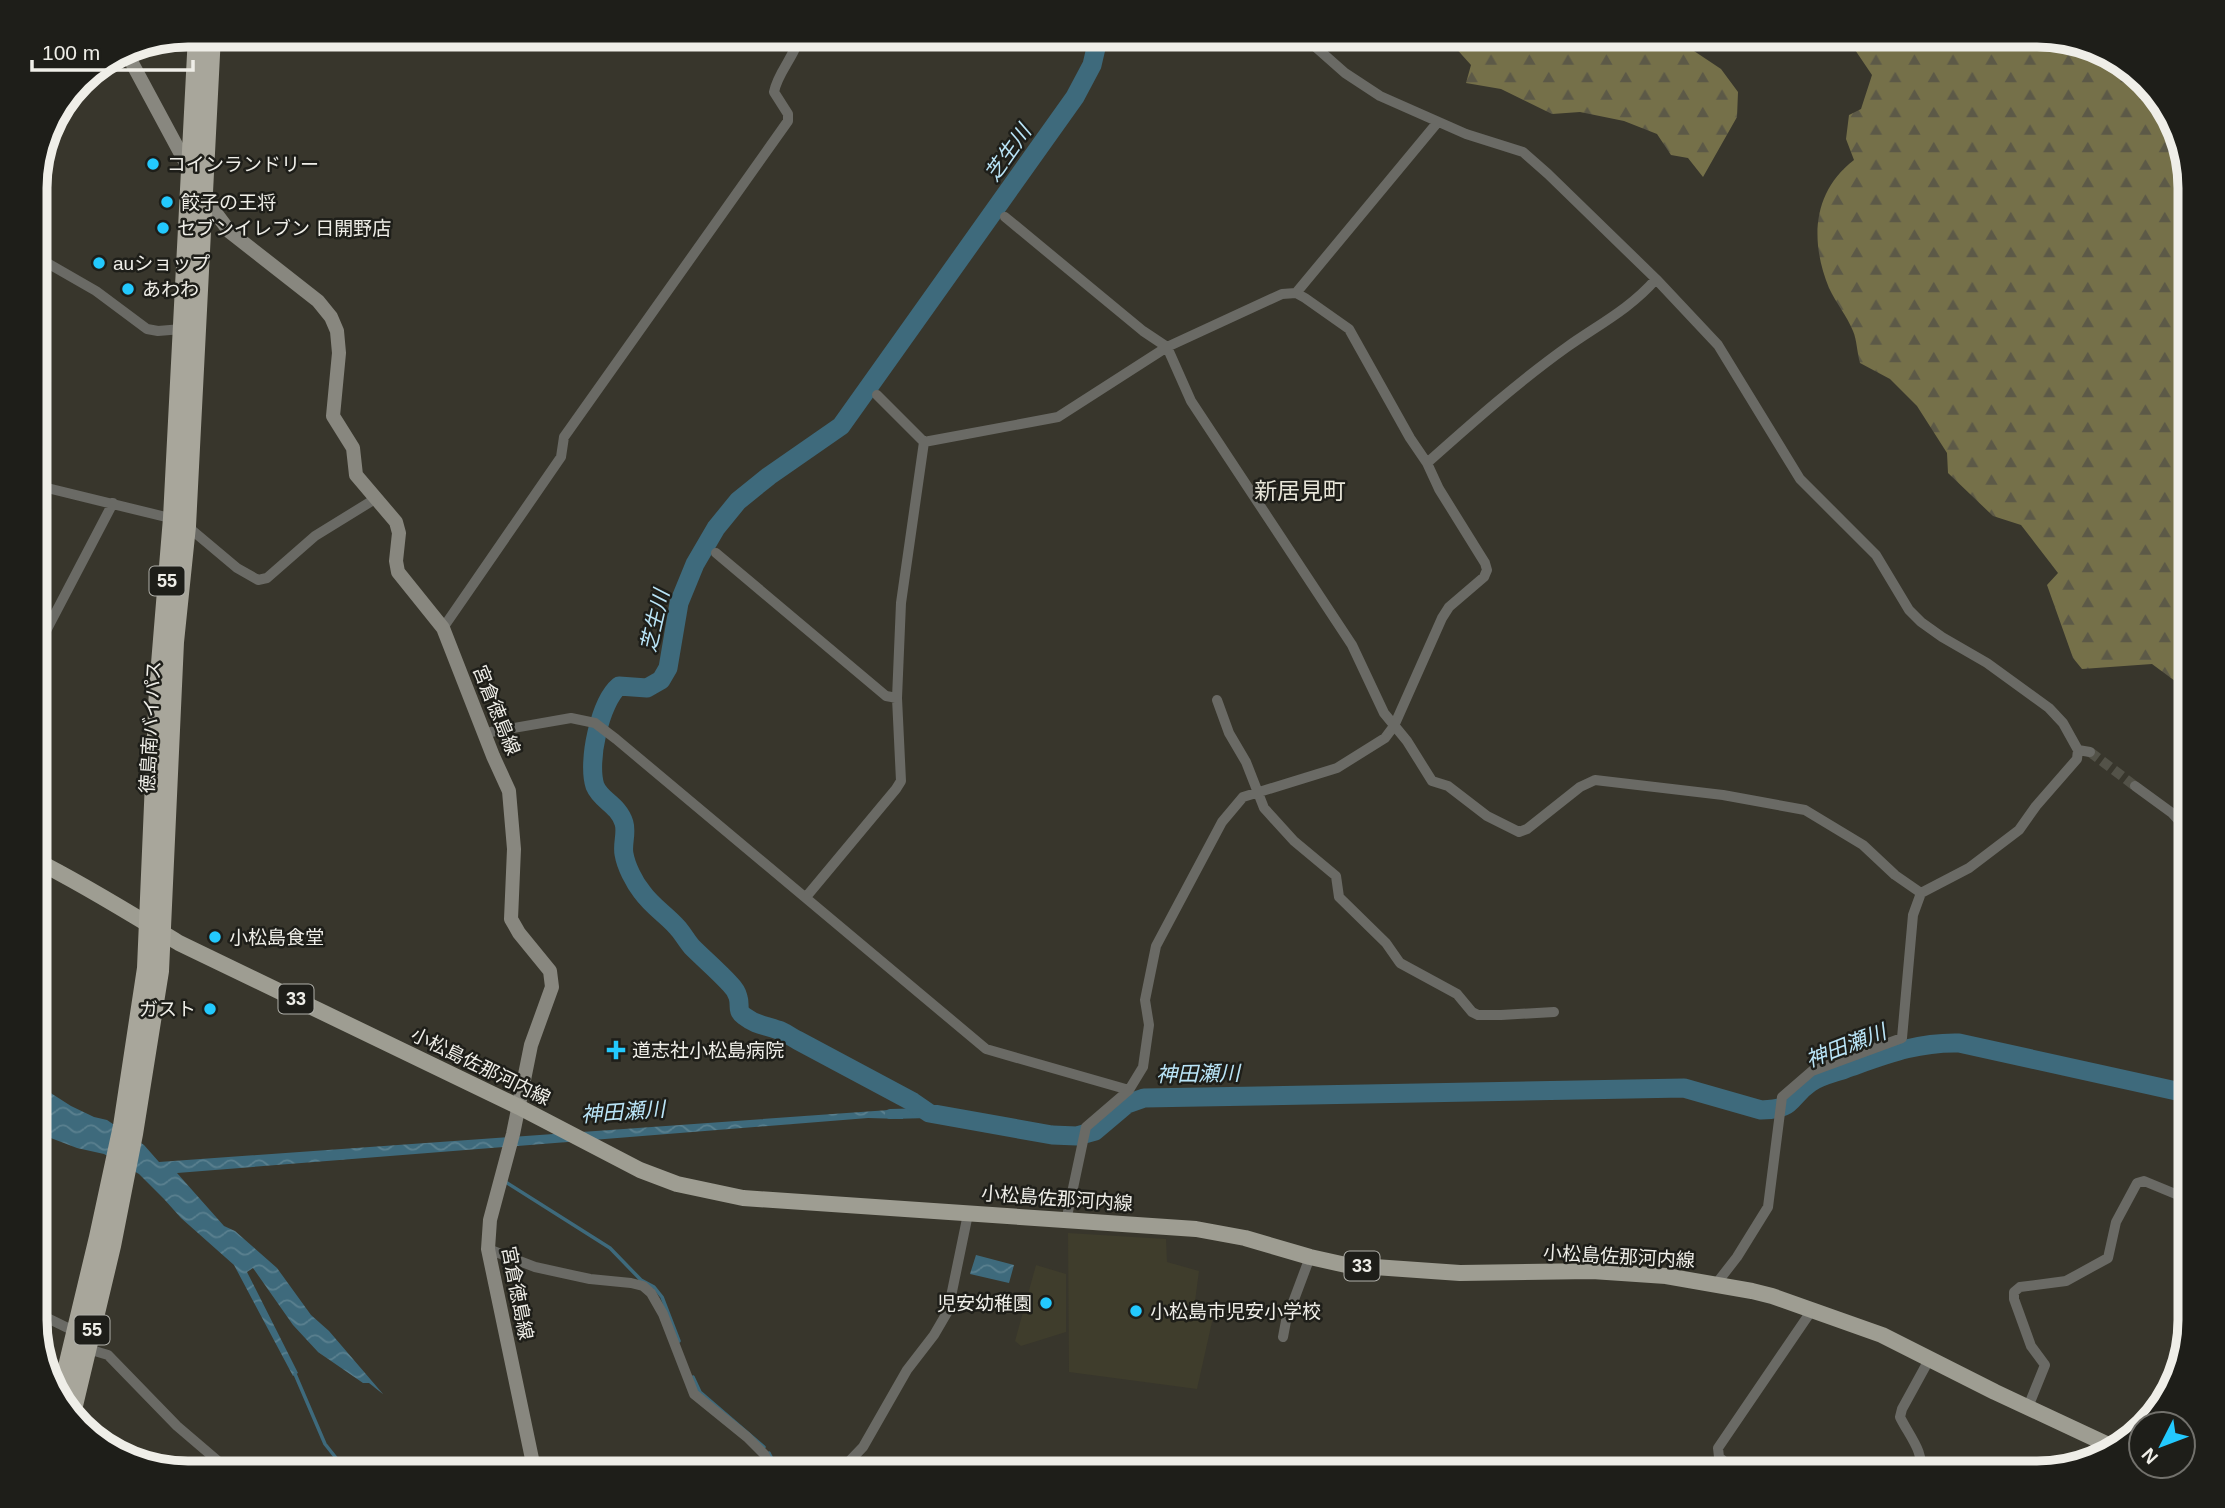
<svg xmlns="http://www.w3.org/2000/svg" width="2225" height="1508" font-family="Arial,'Noto Sans JP',sans-serif">
	<style>
		.built { fill: #3f3d2c }
		.forest { fill: url(#forest-firs) }
		.water { fill: url(#water-waves) }
		.lines { fill: none; stroke-linecap: round; stroke-linejoin: round }
		.stream { stroke: #3e6a7c; stroke-width: 3.5 }
		.canal { stroke: #3e6a7c; stroke-width: 10 }
		.river { stroke: #3e6a7c; stroke-width: 19 }
		.minor-tunnel { stroke: #535248; stroke-width: 10; stroke-dasharray: 10 5; stroke-linecap: butt }
		.minor { stroke: #6a6a65; stroke-width: 10 }
		.secondary { stroke: #88877f; stroke-width: 14 }
		.primary { stroke: #9e9d92; stroke-width: 16 }
		.trunk { stroke: #a8a69b; stroke-width: 18 }
		.poi-dot { fill: #23c9fe; stroke: #1e1e19; stroke-width: 2.5 }
		.labels { text-anchor: middle; stroke-width: 5; stroke-linejoin: round; paint-order: stroke }
		.shield { fill: #1e1e19; stroke: #b0b0aa; stroke-width: 2 }
		.shield-label { font-size: 18px; font-weight: bold; fill: #efeee8 }
		.poi-label { font-size: 19px; fill: #efeee8; stroke: #1e1e19; text-anchor: start }
		.street-label { font-size: 19px; fill: #efeee8; stroke: #1e1e19 }
		.water-label { font-size: 21px; font-style: italic; fill: #bae5f8; stroke: #1e1e19 }
		.quarter-label { font-size: 23px; fill: #e7e5d8; stroke: #1e1e19 }
		.rim { fill: none; stroke: #efeee8; stroke-width: 9 }
	</style>
	<defs>
		<pattern id="forest-firs" width="22" height="20" patternUnits="userSpaceOnUse" patternTransform="scale(1.75)"><rect width="22" height="20" fill="#757049"/><path d="M5 1l3.5 6h-7zM16 11l3.5 6h-7z" fill="#5c5947"/></pattern>
		<pattern id="water-waves" width="16" height="10" patternUnits="userSpaceOnUse" patternTransform="scale(1.75)"><rect width="16" height="10" fill="#3e6a7c"/><path d="M0 5q4-4 8 0t8 0" fill="none" stroke="#5a808f"/></pattern>
	</defs>
	<rect width="100%" height="100%" fill="#38362c"/>
	<path class="built" d="M1068 1233 1166 1239 1167 1262 1199 1271 1194 1309 1214 1313 1197 1389 1069 1372Z
		M1036 1265 1066 1274V1332L1021 1346 1015 1341Z"/>
	<path class="forest" d="M1444 35H1670L1721 69 1738 92 1737 117 1703 177 1688 158 1671 155 1657 134 1624 121 1580 112 1552 114 1501 89 1466 83 1471 65Z
		M1845 35H2036L2122 61 2174 120 2190 188V683L2175 681 2152 664 2082 669 2073 658 2047 585 2058 573 2021 525 1993 516 1948 473 1947 453 1917 406 1890 379 1860 363C1857 353 1857 340 1853 331 1847 316 1836 303 1829 288 1810 242 1812 192 1854 160L1846 139 1849 115 1861 109 1872 75Z"/>
	<path class="water" d="M35 1083 71 1106 94 1117 107 1120 144 1145 159 1162 903 1109V1119L868 1118 177 1173 224 1226 235 1231 277 1268 311 1315 329 1331 383 1394 369 1383H363L318 1352 293 1325 253 1268 247 1272 298 1373 293 1376 234 1265 181 1218 164 1199 139 1174 104 1154 77 1148 35 1132Z
		M976 1255 1014 1265 1009 1283 970 1274Z"/>
	<g class="lines">
		<path class="stream" d="M504 1181 610 1248 641 1280 654 1287 662 1297 679 1341
			M295 1374 325 1444 348 1473
			M693 1377 700 1392 764 1447
			M769 1453 779 1473"/>
		<path class="canal" d="M890 1114 929 1113"/>
		<path class="river" d="M1099 35 1092 65 1075 97 841 426 769 476 738 501 716 528 695 564 679 603 668 668 661 680 647 688 619 686C600 702 587 762 595 786 601 801 618 804 624 823 627 833 622 844 624 854 626 866 634 882 642 892 652 906 665 914 676 926 682 932 686 940 692 947 704 959 718 971 730 984 733 987 737 993 738 997 741 1006 736 1010 744 1016 757 1026 765 1025 778 1030 785 1032 791 1037 797 1040L913 1102 929 1113 1052 1135 1077 1136 1095 1131 1127 1104 1144 1098 1684 1088 1761 1110C1796 1109 1787 1099 1810 1083 1819 1076 1834 1073 1845 1069 1885 1055 1916 1042 1959 1043L2190 1094"/>
		<path class="minor-tunnel" d="M2090 752 2135 786"/>
		<path class="minor" d="M1302 35 1345 73 1380 96 1466 134 1523 152 1548 174 1656 279 1718 345 1800 479 1876 555 1909 610 1921 622 1942 637 1987 663 2049 708 2063 723 2078 750 2090 752
			M1005 217 1143 331 1167 347 1191 401 1352 645 1384 713 1407 741 1432 781 1448 786 1487 816 1519 832 1527 829 1580 787 1595 780 1723 795 1805 810 1863 845 1895 875 1921 893
			M35 256 96 291 147 329 158 331 182 329
			M1296 293 1437 123
			M877 395 924 442
			M924 442 1058 417 1167 347 1282 294 1296 293 1305 298 1349 329 1410 438 1427 463 1439 489 1485 563 1487 570 1484 577 1449 607 1442 618 1394 726 1385 738 1337 768 1243 797 1222 822 1156 946 1145 1000 1149 1025 1143 1067 1129 1090 1086 1127 1066 1221
			M1427 463C1472 423 1518 382 1567 347 1598 325 1630 309 1656 279
			M35 485 174 519
			M187 526 237 568 258 580 267 578 315 536 375 499
			M716 553 886 696 897 698
			M443 628 561 457 564 437 788 121V114L774 92C778 71 796 56 799 35
			M35 652 113 503
			M1217 700 1229 733 1246 762 1264 808 1294 841 1336 876 1339 897 1386 943 1400 963 1457 994 1472 1012 1478 1015H1501L1554 1012
			M485 733 571 718 595 723 616 739 986 1049 1129 1090
			M2135 786 2172 813 2190 833
			M2190 852 2185 865 2190 877
			M806 897 896 789 901 781 897 698 901 603 924 442
			M488 1249 535 1267 590 1279 631 1283 643 1286 651 1293 663 1314 694 1394 747 1437 764 1454 773 1473
			M1716 1284 1737 1257 1768 1207 1782 1097 1812 1071 1902 1038 1913 915 1921 893 1969 868 2019 830 2036 806 2077 759 2078 750
			M35 1312 76 1332
			M1283 1337 1286 1321 1310 1257
			M88 1349 108 1355 177 1426 232 1473
			M2028 1407 2045 1365 2031 1346 2014 1299V1292L2020 1287 2066 1281 2108 1258 2116 1222 2137 1183 2144 1181 2190 1200
			M838 1473 863 1447 907 1370 934 1335 948 1311 968 1214
			M1738 1473 1719 1457 1718 1448 1812 1310
			M1920 1473C1926 1454 1908 1434 1900 1417L1902 1409 1930 1358"/>
		<path class="secondary" d="M125 50 189 169
			M203 196 230 232 318 301 331 317 337 331 339 353 333 416 353 448 356 475 396 522 399 533 396 561 398 572 443 628 493 756 509 791 514 849 511 919 519 933 550 971 552 987 531 1045 513 1134 490 1220 488 1249 535 1473"/>
		<path class="primary" d="M35 860C85 885 131 914 179 943L519 1107 640 1170 677 1184 743 1198 1196 1229 1245 1238 1310 1257 1346 1265 1460 1273 1592 1271 1666 1276 1752 1291 1772 1296 1882 1335 1995 1392 2117 1449"/>
		<path class="trunk" d="M59 1400 98 1237 122 1126 146 968 158 688 172 518 197 35
			M72 1414 112 1246 134 1134 160 971 175 642 187 526 212 35"/>
	</g>
	<g class="poi-dot">
		<circle cx="153" cy="164" r="7"/>
		<circle cx="167" cy="202" r="7"/>
		<circle cx="163" cy="228" r="7"/>
		<circle cx="99" cy="263" r="7"/>
		<circle cx="128" cy="289" r="7"/>
		<circle cx="215" cy="937" r="7"/>
		<circle cx="210" cy="1009" r="7"/>
		<path d="M612.5 1039.5h7v7h7v7h-7v7h-7v-7h-7v-7h7z"/>
		<circle cx="1046" cy="1303" r="7"/>
		<circle cx="1136" cy="1311" r="7"/>
	</g>
	<g class="labels">
		<g class="shield">
			<rect x="149.5" y="566.5" width="35" height="29" rx="5"/>
			<rect x="278.5" y="984.5" width="35" height="29" rx="5"/>
			<rect x="1344.5" y="1251.5" width="35" height="29" rx="5"/>
			<rect x="74.5" y="1315.5" width="35" height="29" rx="5"/>
		</g>
		<g class="shield-label">
			<text x="167" y="587">55</text>
			<text x="296" y="1005">33</text>
			<text x="1362" y="1272">33</text>
			<text x="92" y="1336">55</text>
		</g>
		<g class="poi-label">
			<text x="167" y="171">コインランドリー</text>
			<text x="181" y="209">餃子の王将</text>
			<text x="177" y="235">セブンイレブン 日開野店</text>
			<text x="113" y="270">auショップ</text>
			<text x="142" y="296">あわわ</text>
			<text x="229" y="944">小松島食堂</text>
			<text x="196" y="1016" text-anchor="end">ガスト</text>
			<text x="632" y="1057">道志社小松島病院</text>
			<text x="1032" y="1310" text-anchor="end">児安幼稚園</text>
			<text x="1150" y="1318">小松島市児安小学校</text>
		</g>
		<g class="street-label">
			<text transform="translate(497 710) rotate(68)" y="7">宮倉徳島線</text>
			<text transform="translate(150 727) rotate(-87)" y="7">徳島南バイパス</text>
			<text transform="translate(481 1066) rotate(26)" y="7">小松島佐那河内線</text>
			<text transform="translate(1057 1198) rotate(4)" y="7">小松島佐那河内線</text>
			<text transform="translate(1619 1256) rotate(3)" y="7">小松島佐那河内線</text>
			<text transform="translate(518 1293) rotate(79)" y="7">宮倉徳島線</text>
		</g>
		<g class="water-label">
			<text transform="translate(1008 153) rotate(-55)" y="7">芝生川</text>
			<text transform="translate(655 621) rotate(-77)" y="7">芝生川</text>
			<text transform="translate(1846 1046) rotate(-21)" y="7">神田瀬川</text>
			<text transform="translate(1198 1074) rotate(-1)" y="7">神田瀬川</text>
			<text transform="translate(623 1112) rotate(-4)" y="7">神田瀬川</text>
		</g>
		<g class="quarter-label">
			<text x="1300" y="499">新居見町</text>
		</g>
	</g>
	<path d="M0 0H2225V1508H0ZM188 47H2037A141 141 0 0 1 2178 188V1320A141 141 0 0 1 2037 1461H188A141 141 0 0 1 47 1320V188A141 141 0 0 1 188 47Z" fill="#1e1e19" fill-rule="evenodd"/>
	<path class="rim" d="M188 47H2037A141 141 0 0 1 2178 188V1320A141 141 0 0 1 2037 1461H188A141 141 0 0 1 47 1320V188A141 141 0 0 1 188 47Z"/>
	<g transform="translate(2162 1445) rotate(228)"><circle r="33" fill="#1e1e19" stroke="#72716c" stroke-width="2"/>
	<path d="M0-5L12 26L0 18L-12 26Z" fill="#23c9fe"/>
	<text y="-10" font-size="19" font-weight="bold" text-anchor="middle" fill="#efeee8">N</text>
	</g>
	<path d="M32 60v10h161v-10" fill="none" stroke="#efeee8" stroke-width="3.5"/>
	<text x="42" y="60" font-size="21" fill="#efeee8" stroke="#1e1e19" stroke-width="5" paint-order="stroke">100 m</text>
</svg>
